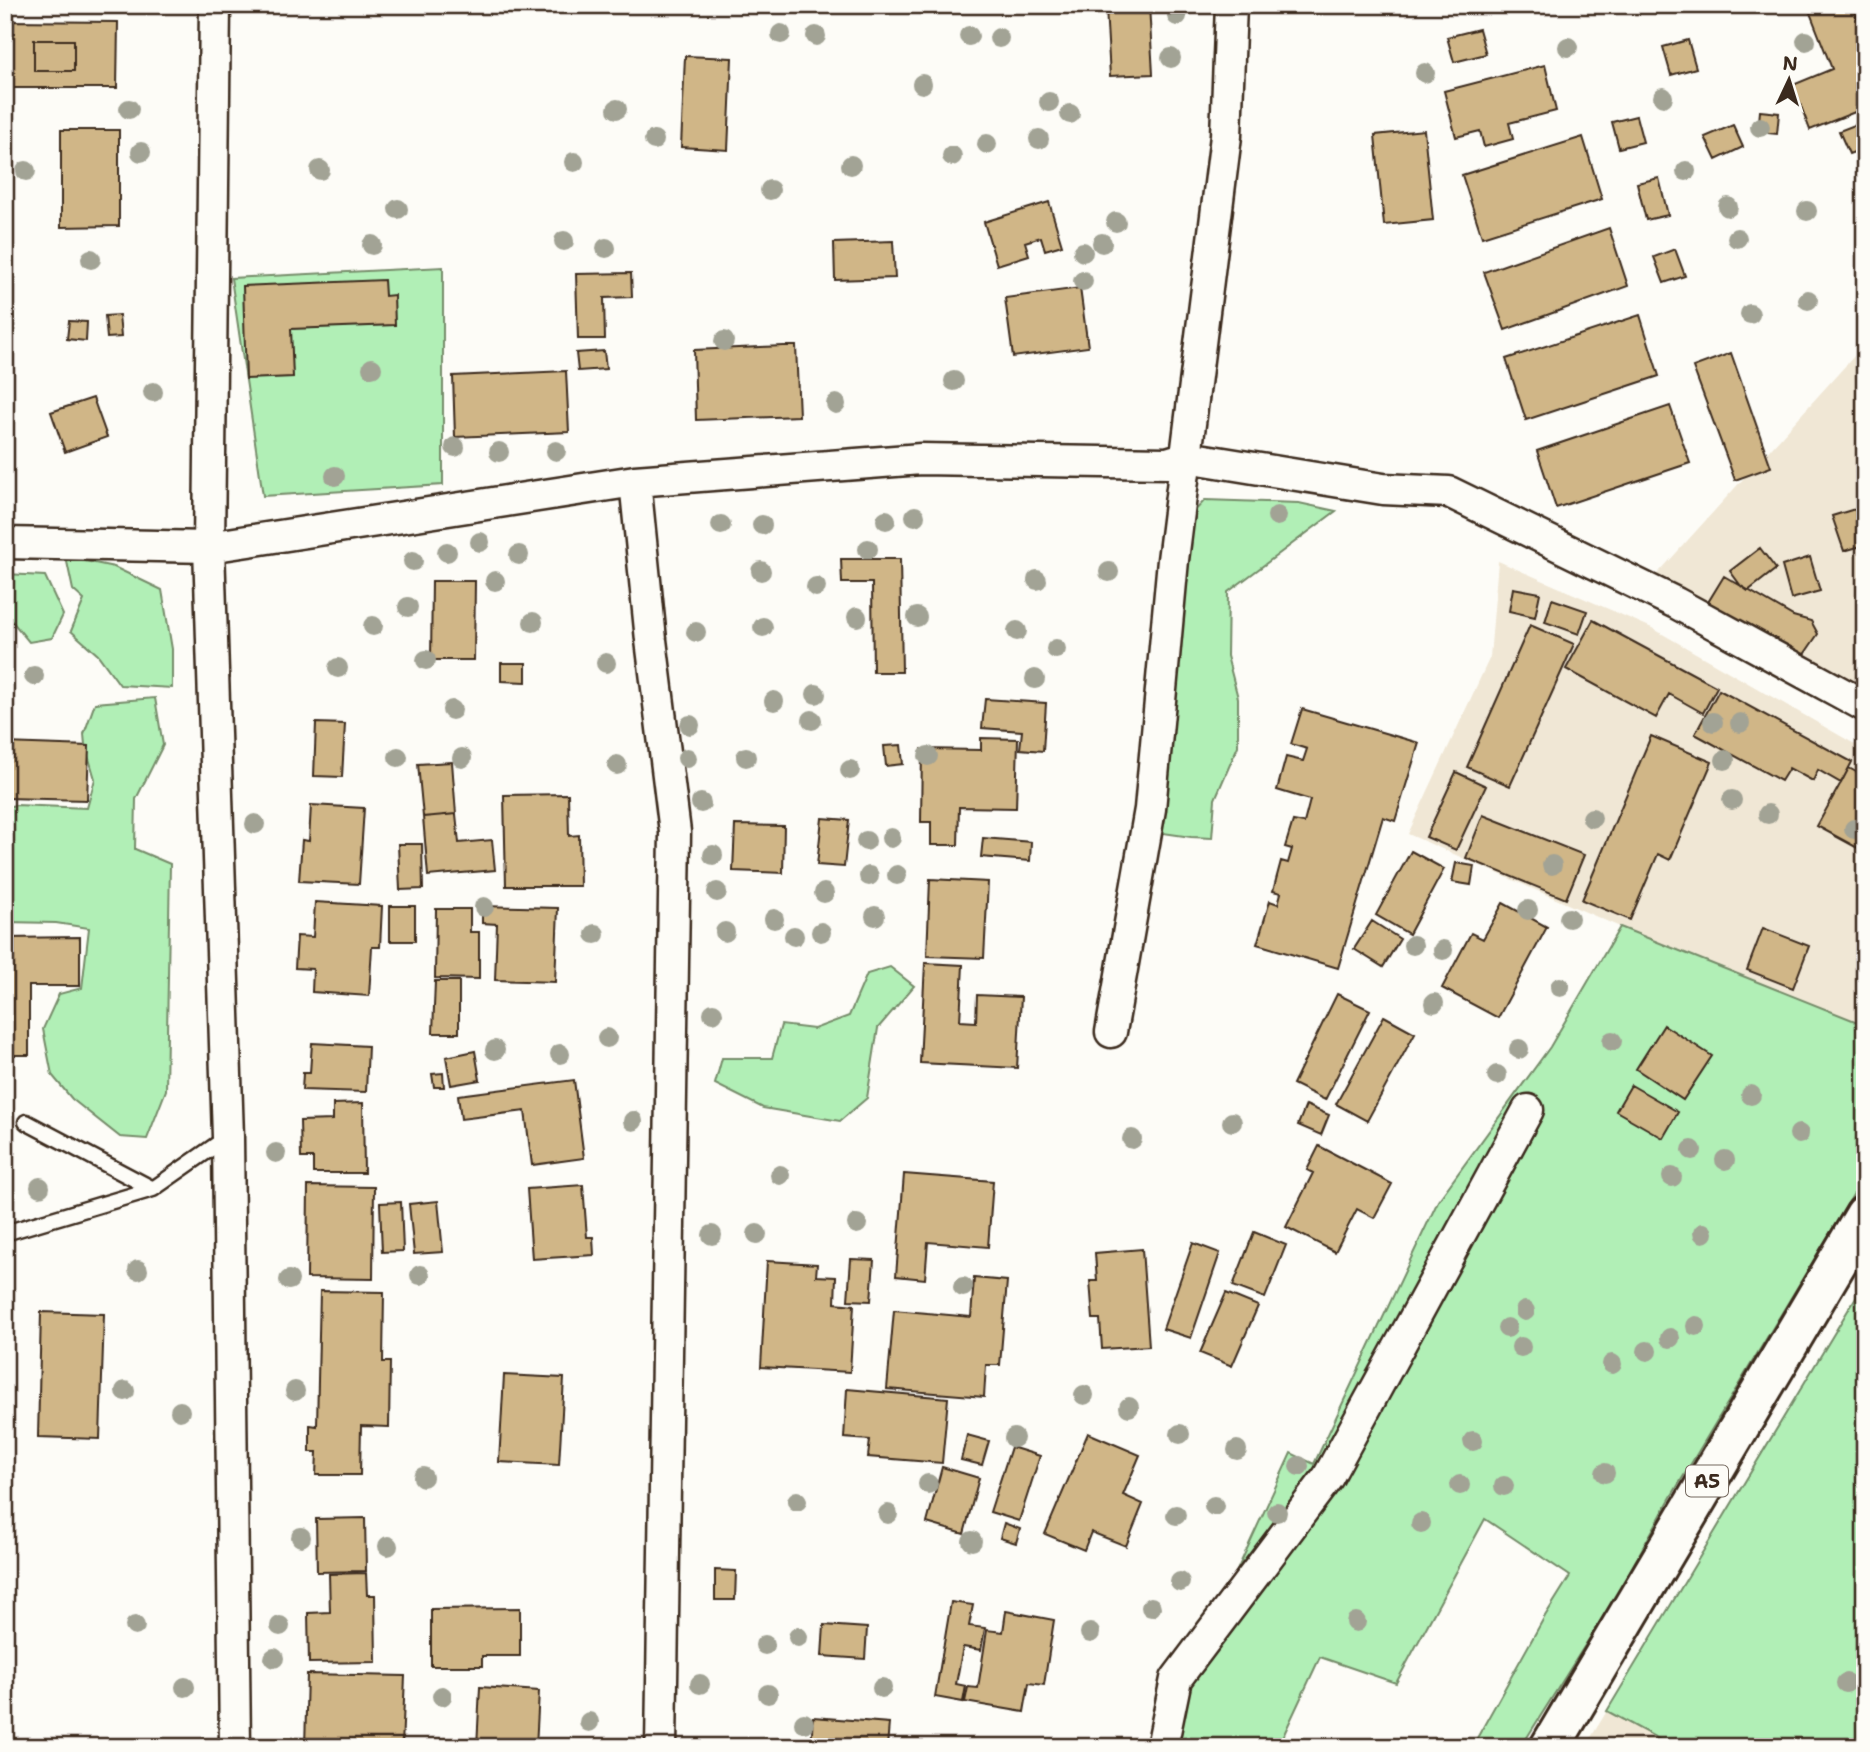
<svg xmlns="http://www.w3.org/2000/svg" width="1870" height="1752" font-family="'Shantell Sans',sans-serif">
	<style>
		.built { fill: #f0e7d5 }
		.green { fill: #b1efb6; stroke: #768c6a; stroke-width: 2 }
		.building { fill: #d0b687; stroke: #3b2a1e; stroke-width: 2; fill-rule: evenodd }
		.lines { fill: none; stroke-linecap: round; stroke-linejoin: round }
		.lane-casing { stroke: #3b2a1e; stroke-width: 19 }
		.street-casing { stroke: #3b2a1e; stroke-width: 35 }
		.highway-casing { stroke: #3b2a1e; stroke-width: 44 }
		.lane { stroke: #fdfcf7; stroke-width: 14 }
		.street { stroke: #fdfcf7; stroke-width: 30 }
		.highway { stroke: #fdfcf7; stroke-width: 38 }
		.tree { fill: #a2a395 }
		.labels { text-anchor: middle; stroke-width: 7; stroke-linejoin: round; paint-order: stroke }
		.shield { fill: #fdfcf7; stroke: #75695f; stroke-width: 2 }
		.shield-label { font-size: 19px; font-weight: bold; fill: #3b2a1e }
	</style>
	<rect width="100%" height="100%" fill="#fdfcf7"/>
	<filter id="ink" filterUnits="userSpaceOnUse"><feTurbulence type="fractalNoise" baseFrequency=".0143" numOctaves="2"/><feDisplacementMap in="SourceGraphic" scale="14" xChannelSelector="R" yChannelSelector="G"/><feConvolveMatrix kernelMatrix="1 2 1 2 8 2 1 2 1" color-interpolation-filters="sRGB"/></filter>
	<g filter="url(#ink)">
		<path class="built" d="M1865 344V704L1650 582Z
			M1498 561 1652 628 1865 750V1025L1620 927 1408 834 1490 657Z
			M1607 1711 1673 1747H1585Z"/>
		<path class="green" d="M443 267V485L263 496 231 278Z
			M1205 500 1299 503 1336 511 1228 592 1227 656 1238 698V746L1215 799 1212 838 1191 837 1156 832 1178 529Z
			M66 557 114 567 162 590 172 649V688L120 685 98 655 71 631 84 600 73 590Z
			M5 574 45 576 63 615 52 638 29 642 12 621 5 619Z
			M155 698 163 745 136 799 135 849 170 864 166 1090 147 1139 120 1137 72 1099 52 1075 43 1029 59 994 82 988 89 928 56 923 5 922V807L16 805 87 808 95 779 85 745 84 734 95 703Z
			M1620 927 1865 1025V1175L1671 1497 1616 1596 1521 1747H1472L1545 1616 1570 1576 1485 1519 1396 1683 1320 1657 1278 1747H1178L1189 1675 1291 1453 1314 1464 1438 1201 1550 1047Z
			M890 967 914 986 878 1028 867 1098 840 1121 763 1108 715 1084 722 1058H772L781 1025 814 1029 849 1016 867 974Z
			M1865 1282V1747H1673L1607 1711Z"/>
		<path class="building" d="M1149 5 1153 74 1110 76 1106 8Z
			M1807 5H1852L1865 39V108L1810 130 1793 85 1832 69Z
			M5 21 118 22 117 88H5ZM34 40H74V71H34Z
			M1479 29 1486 54 1454 62 1447 37Z
			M34 40H74V71H34Z
			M1688 40 1696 68 1671 75 1663 47Z
			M685 56 732 58 728 150 681 147Z
			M1545 65 1556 111 1509 123 1513 139 1484 147 1480 131 1456 137 1444 91Z
			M1760 111 1779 113 1777 134 1758 132Z
			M1636 116 1643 142 1619 148 1612 122Z
			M1865 121V148L1849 154 1839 131Z
			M1733 125 1743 147 1716 160 1705 137Z
			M61 130H119V226L61 227Z
			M1424 130 1433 220 1384 225 1375 135Z
			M1583 137 1602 199 1482 237 1462 175Z
			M1659 178 1668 215 1646 220 1637 183Z
			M1049 202 1062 245 1045 250 1041 237 1025 242 1029 255 997 265 984 222Z
			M1609 228 1628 286 1505 330 1484 272Z
			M893 241 895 278 835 280 834 243Z
			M1675 249 1685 276 1664 283 1654 257Z
			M631 273 632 297 604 298 605 339H578L576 274Z
			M384 280 385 296 394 295 395 325 291 329 293 377 246 379 243 286Z
			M1080 288 1088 347 1013 357 1005 298Z
			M119 315 121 337 107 338 105 316Z
			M1640 315 1659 376 1526 420 1506 359Z
			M69 321 87 322 86 341 67 339Z
			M784 346H796L799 416 696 420 694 350Z
			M604 351 606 369 578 371 576 353Z
			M1731 353 1771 467 1735 480 1693 367Z
			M566 371 569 432 455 437 453 376Z
			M93 398 107 437 65 452 51 412Z
			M1670 406 1690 463 1556 508 1537 451Z
			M1865 464V482L1856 472Z
			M1855 509 1865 540V545L1844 551 1832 516Z
			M1760 548 1776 569 1748 591 1741 586 1730 571Z
			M1810 557 1820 591 1791 599 1782 566Z
			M841 559H900L902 672H873L872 583H842Z
			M1724 576 1793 616 1811 621 1818 634 1801 659 1707 604Z
			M432 581H475L474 660H431Z
			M1513 588 1540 593 1535 617 1509 611Z
			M1552 599 1587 611 1579 634 1545 622Z
			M1593 620 1717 687 1703 713 1669 694 1656 718 1566 669Z
			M1530 625 1574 644 1510 786 1467 767Z
			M501 663H526V682L501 681Z
			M1719 690 1852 762 1841 783 1818 770 1813 781 1789 768 1781 781 1695 734Z
			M985 699 1046 703 1043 751 1020 749 1022 731 982 728Z
			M1302 709 1419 743 1395 821 1383 817 1338 968 1257 944 1270 901 1278 904 1281 893 1273 891 1281 861 1288 863 1292 849 1285 847 1293 821 1304 823 1310 800 1277 790 1286 757 1303 761 1307 749 1291 744Z
			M316 723 345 724 342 777 314 776Z
			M1651 736 1712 762 1670 860 1658 854 1630 920 1582 900Z
			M981 738 1018 739 1016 808 959 807 958 845H931V822H921L922 749 981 750Z
			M5 743 89 746 87 800 5 798Z
			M901 745 903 764 886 766 884 746Z
			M452 762 456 814 423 817 418 764Z
			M1849 768 1865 777V852L1817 826Z
			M1456 772 1486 786 1456 850 1426 837Z
			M568 794 569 836 579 835 580 886H506L504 795Z
			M311 805 364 808 359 884 299 881 302 840 309 841Z
			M456 814 459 843 492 840 495 870 428 876 423 817Z
			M1483 815 1584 855 1566 899 1466 858Z
			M822 818 849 820 844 867 817 865Z
			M735 825 784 826 783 873 733 871Z
			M983 838 1031 842 1030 861 981 857Z
			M398 844H422L423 889 400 890Z
			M1411 851 1444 869 1409 934 1376 915Z
			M1456 863 1474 866 1471 885 1452 882Z
			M930 879 988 882 984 958 927 956Z
			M315 902 382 906 380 947H372L369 996 312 992 313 969 295 968 297 936 313 937Z
			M1503 903 1547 927 1498 1018 1442 988 1471 933 1483 939Z
			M390 906H415V941H390Z
			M482 906 558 908 555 982 495 980 497 924 482 923Z
			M436 909H470V932H479V979L435 978Z
			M1372 921 1400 939 1383 967 1354 949Z
			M1763 928 1809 946 1793 988 1747 970Z
			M80 937V986H29V1055H5V938Z
			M925 963 963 965 960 1021 976 1022 977 995 1021 997 1017 1068 920 1063Z
			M435 981H459V1033H433Z
			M1337 994 1370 1010 1325 1100 1293 1084Z
			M1384 1016 1415 1033 1367 1121 1336 1104Z
			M1664 1025 1712 1056 1683 1100 1636 1069Z
			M312 1043 368 1046 366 1092 302 1090 303 1073H310Z
			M475 1051 480 1080 451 1085 446 1057Z
			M443 1073 444 1087H434L432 1074Z
			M574 1080 584 1158 532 1165 525 1111 461 1119 458 1095Z
			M1631 1085 1678 1112 1663 1138 1616 1111Z
			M363 1103 364 1173H313V1158H301L300 1121 333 1120V1104Z
			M1306 1105 1329 1115 1321 1135 1298 1125Z
			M1319 1146 1392 1184 1374 1218 1357 1209 1335 1252 1286 1227 1313 1173 1307 1170Z
			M904 1174 993 1181 988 1247 928 1242 925 1279 896 1276Z
			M583 1185 587 1237H593L594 1255 532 1259 527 1189Z
			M308 1186 374 1187 373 1279 307 1278Z
			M438 1201 443 1252 414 1254 409 1204Z
			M401 1202 403 1251 382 1252 380 1203Z
			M1254 1232 1286 1245 1265 1298 1233 1286Z
			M1193 1243 1220 1253 1191 1338 1163 1329Z
			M1142 1249 1149 1346 1102 1349 1100 1319H1093L1090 1281H1097L1095 1253Z
			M851 1259 874 1260 871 1301 848 1300Z
			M767 1261 817 1264 816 1276 836 1277 835 1303 854 1305 850 1372 761 1367Z
			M974 1278 1007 1281 1000 1365H986L984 1397 887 1389 894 1310 971 1317Z
			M320 1291 384 1292 383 1362H390L389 1427 361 1426 360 1475H316L317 1452H310V1425L317 1426Z
			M1226 1293 1258 1306 1232 1366 1200 1353Z
			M41 1312 104 1314 100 1439 38 1437Z
			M504 1375 564 1378 559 1465 499 1462Z
			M847 1389 948 1398 942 1463 868 1457 870 1440 844 1438Z
			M1088 1433 1140 1455 1123 1495 1143 1504 1126 1546 1091 1532 1084 1550 1045 1534Z
			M967 1435 989 1441 982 1465 961 1460Z
			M1011 1447 1040 1456 1019 1521 990 1512Z
			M942 1467 979 1478 964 1534 927 1523Z
			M365 1518 366 1571 317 1572 316 1519Z
			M1004 1523 1020 1529 1016 1543 1000 1538Z
			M715 1570 736 1571 735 1600H715Z
			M366 1573 367 1595H375L376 1662 309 1663 308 1613 330 1612 329 1574Z
			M951 1602 973 1605 969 1626 985 1628 981 1650 963 1647 956 1684 966 1686 963 1702 935 1697Z
			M520 1608V1656H482V1666H431V1609Z
			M1006 1611 1054 1620 1044 1685 1029 1683 1024 1712 965 1702 968 1687 978 1688 987 1630 1003 1632Z
			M824 1625 867 1628 865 1659 822 1656Z
			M307 1674 405 1676 402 1747H305Z
			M480 1687 539 1691 536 1747H477Z
			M813 1717 889 1723 887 1747H811Z"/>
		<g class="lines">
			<g class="lane-casing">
				<path id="lane" d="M26 1122 153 1189
					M5 1233 153 1189 226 1138"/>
			</g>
			<g class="street-casing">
				<path id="street" d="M215 5 209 547 228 1137 235 1747
					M635 481 651 640 675 832 661 1747
					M5 543 209 547 635 481 921 459 1167 463 1187 457 1383 489 1449 492 1676 603 1865 706
					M1111 1032 1150 809 1173 560 1226 136 1231 5
					M1162 1747 1176 1679 1328 1477 1528 1110"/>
			</g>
			<g class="highway-casing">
				<path id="highway" d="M1550 1747 1865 1215"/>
			</g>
			<use href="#lane" class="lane"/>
			<use href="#street" class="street"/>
			<use href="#highway" class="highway"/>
		</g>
		<g class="tree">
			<circle cx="1177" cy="16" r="10"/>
			<circle cx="781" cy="34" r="10"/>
			<circle cx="816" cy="36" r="10"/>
			<circle cx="969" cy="36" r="10"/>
			<circle cx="999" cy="38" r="10"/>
			<circle cx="1806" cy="41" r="10"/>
			<circle cx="1568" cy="47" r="10"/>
			<circle cx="1171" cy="58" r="10"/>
			<circle cx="1425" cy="73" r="10"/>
			<circle cx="922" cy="84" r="10"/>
			<circle cx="1663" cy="97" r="10"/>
			<circle cx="1049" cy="102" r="10"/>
			<circle cx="129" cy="109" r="10"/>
			<circle cx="617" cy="109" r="10"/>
			<circle cx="1070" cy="114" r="10"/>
			<circle cx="1760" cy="127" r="10"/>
			<circle cx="1039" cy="139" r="10"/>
			<circle cx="654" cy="140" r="10"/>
			<circle cx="987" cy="144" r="10"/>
			<circle cx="141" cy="152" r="10"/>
			<circle cx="952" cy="156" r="10"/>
			<circle cx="574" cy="162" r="10"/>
			<circle cx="851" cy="165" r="10"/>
			<circle cx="320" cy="170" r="10"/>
			<circle cx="26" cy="171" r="10"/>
			<circle cx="1686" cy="171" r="10"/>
			<circle cx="770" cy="190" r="10"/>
			<circle cx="1728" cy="207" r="10"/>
			<circle cx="398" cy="209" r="10"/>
			<circle cx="1807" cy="211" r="10"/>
			<circle cx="1116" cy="222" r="10"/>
			<circle cx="1737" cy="238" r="10"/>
			<circle cx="564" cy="241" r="10"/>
			<circle cx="1102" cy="243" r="10"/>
			<circle cx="372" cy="245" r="10"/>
			<circle cx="606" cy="248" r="10"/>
			<circle cx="1083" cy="252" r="10"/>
			<circle cx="91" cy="259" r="10"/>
			<circle cx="1083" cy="281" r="10"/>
			<circle cx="1808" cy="300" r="10"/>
			<circle cx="1750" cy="314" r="10"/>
			<circle cx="724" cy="341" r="10"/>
			<circle cx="372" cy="368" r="10"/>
			<circle cx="954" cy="381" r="10"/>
			<circle cx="153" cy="392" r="10"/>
			<circle cx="836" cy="404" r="10"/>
			<circle cx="455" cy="447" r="10"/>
			<circle cx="556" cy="451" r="10"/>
			<circle cx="499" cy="452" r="10"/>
			<circle cx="335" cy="476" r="10"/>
			<circle cx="915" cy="516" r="10"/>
			<circle cx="1277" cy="516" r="10"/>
			<circle cx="886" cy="520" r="10"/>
			<circle cx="721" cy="525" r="10"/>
			<circle cx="762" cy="525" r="10"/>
			<circle cx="480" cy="542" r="10"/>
			<circle cx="868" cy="549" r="10"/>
			<circle cx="447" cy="552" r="10"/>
			<circle cx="519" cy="555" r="10"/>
			<circle cx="413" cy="561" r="10"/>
			<circle cx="761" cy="571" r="10"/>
			<circle cx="1109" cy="572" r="10"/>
			<circle cx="1037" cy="580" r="10"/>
			<circle cx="495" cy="581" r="10"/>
			<circle cx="816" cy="587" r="10"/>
			<circle cx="408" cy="607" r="10"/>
			<circle cx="857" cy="617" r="10"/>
			<circle cx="917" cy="617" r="10"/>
			<circle cx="533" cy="622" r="10"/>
			<circle cx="373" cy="626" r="10"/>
			<circle cx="763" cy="627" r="10"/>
			<circle cx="1017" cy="631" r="10"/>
			<circle cx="696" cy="632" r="10"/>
			<circle cx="1056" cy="649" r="10"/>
			<circle cx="426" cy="660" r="10"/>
			<circle cx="606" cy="663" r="10"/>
			<circle cx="338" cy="668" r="10"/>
			<circle cx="34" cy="676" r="10"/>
			<circle cx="1035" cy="679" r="10"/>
			<circle cx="816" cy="694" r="10"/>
			<circle cx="774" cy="701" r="10"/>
			<circle cx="452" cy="710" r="10"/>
			<circle cx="812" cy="720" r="10"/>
			<circle cx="1713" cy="722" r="10"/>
			<circle cx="1740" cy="723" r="10"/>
			<circle cx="690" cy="725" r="10"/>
			<circle cx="928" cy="756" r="10"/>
			<circle cx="398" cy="757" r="10"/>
			<circle cx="746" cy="757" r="10"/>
			<circle cx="462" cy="758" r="10"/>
			<circle cx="687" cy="758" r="10"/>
			<circle cx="1725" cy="760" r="10"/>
			<circle cx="617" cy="765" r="10"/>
			<circle cx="850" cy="770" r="10"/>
			<circle cx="1732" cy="800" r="10"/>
			<circle cx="701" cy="803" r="10"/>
			<circle cx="1768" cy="814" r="10"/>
			<circle cx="1592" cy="818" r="10"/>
			<circle cx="255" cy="824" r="10"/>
			<circle cx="1854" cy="829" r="10"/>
			<circle cx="891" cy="838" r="10"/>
			<circle cx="866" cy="841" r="10"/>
			<circle cx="713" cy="855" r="10"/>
			<circle cx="1552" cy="865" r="10"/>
			<circle cx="897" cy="875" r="10"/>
			<circle cx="869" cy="876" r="10"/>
			<circle cx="717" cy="892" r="10"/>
			<circle cx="824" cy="893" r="10"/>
			<circle cx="484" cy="907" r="10"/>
			<circle cx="1528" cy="910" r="10"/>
			<circle cx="875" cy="916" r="10"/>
			<circle cx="1569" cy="918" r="10"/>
			<circle cx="774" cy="919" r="10"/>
			<circle cx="725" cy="932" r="10"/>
			<circle cx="821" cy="932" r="10"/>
			<circle cx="595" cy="934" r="10"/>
			<circle cx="794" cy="936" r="10"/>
			<circle cx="1413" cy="945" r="10"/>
			<circle cx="1443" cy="950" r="10"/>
			<circle cx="1560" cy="987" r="10"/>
			<circle cx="1434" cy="1003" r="10"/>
			<circle cx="713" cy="1013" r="10"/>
			<circle cx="607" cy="1038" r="10"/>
			<circle cx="1612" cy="1041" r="10"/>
			<circle cx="1519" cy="1049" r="10"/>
			<circle cx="495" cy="1050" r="10"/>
			<circle cx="560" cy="1054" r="10"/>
			<circle cx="1497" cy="1075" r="10"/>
			<circle cx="1751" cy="1095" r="10"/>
			<circle cx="633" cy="1121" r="10"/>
			<circle cx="1232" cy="1122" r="10"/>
			<circle cx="1799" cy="1134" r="10"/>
			<circle cx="1132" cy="1139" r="10"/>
			<circle cx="1692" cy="1150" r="10"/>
			<circle cx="276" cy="1153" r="10"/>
			<circle cx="1725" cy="1160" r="10"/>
			<circle cx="780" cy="1175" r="10"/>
			<circle cx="1672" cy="1177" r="10"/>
			<circle cx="40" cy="1187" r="10"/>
			<circle cx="857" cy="1224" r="10"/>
			<circle cx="1703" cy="1233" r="10"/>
			<circle cx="757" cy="1234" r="10"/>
			<circle cx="712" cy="1235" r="10"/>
			<circle cx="138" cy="1270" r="10"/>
			<circle cx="420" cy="1275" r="10"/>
			<circle cx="289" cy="1280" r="10"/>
			<circle cx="963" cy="1287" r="10"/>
			<circle cx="1525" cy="1311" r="10"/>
			<circle cx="1696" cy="1326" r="10"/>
			<circle cx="1507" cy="1328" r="10"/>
			<circle cx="1670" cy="1338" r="10"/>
			<circle cx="1521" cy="1347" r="10"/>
			<circle cx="1647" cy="1351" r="10"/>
			<circle cx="1612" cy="1364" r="10"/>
			<circle cx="125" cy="1391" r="10"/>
			<circle cx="295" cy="1391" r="10"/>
			<circle cx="1084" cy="1395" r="10"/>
			<circle cx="1129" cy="1407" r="10"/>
			<circle cx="180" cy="1411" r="10"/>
			<circle cx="1180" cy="1434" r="10"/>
			<circle cx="1014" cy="1438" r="10"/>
			<circle cx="1473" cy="1441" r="10"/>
			<circle cx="1237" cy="1450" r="10"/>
			<circle cx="1299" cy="1466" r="10"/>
			<circle cx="1605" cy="1473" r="10"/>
			<circle cx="423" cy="1477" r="10"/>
			<circle cx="928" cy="1484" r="10"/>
			<circle cx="1460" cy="1485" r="10"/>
			<circle cx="1504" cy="1486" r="10"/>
			<circle cx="797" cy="1501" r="10"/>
			<circle cx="1214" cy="1506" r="10"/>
			<circle cx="1277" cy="1512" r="10"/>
			<circle cx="888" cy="1514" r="10"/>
			<circle cx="1176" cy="1515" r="10"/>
			<circle cx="1421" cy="1523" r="10"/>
			<circle cx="301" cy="1537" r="10"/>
			<circle cx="972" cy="1541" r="10"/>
			<circle cx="388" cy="1546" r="10"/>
			<circle cx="1180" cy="1582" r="10"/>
			<circle cx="1151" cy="1607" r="10"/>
			<circle cx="1356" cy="1622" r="10"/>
			<circle cx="135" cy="1626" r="10"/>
			<circle cx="280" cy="1626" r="10"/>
			<circle cx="1090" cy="1633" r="10"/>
			<circle cx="798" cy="1637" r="10"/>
			<circle cx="765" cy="1645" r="10"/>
			<circle cx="274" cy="1658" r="10"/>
			<circle cx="1846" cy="1683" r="10"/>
			<circle cx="700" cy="1684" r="10"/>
			<circle cx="185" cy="1687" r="10"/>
			<circle cx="882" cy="1688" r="10"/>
			<circle cx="768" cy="1694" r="10"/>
			<circle cx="442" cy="1696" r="10"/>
			<circle cx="589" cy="1722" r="10"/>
			<circle cx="804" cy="1723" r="10"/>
		</g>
	</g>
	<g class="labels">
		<rect class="shield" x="1686" y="1465.5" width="42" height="31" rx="5"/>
		<g class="shield-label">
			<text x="1707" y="1488">A5</text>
		</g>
	</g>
	<rect width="1870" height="1752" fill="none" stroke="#fdfcf7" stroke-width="28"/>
	<rect x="14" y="14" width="1842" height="1724" fill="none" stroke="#3b2a1e" stroke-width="2.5" filter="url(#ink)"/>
	<g transform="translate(1789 80) rotate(4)" stroke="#fdfcf7" stroke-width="5" paint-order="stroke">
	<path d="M0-5L12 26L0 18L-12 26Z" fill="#3b2a1e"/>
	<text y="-10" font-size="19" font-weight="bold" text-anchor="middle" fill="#3b2a1e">N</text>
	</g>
</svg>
